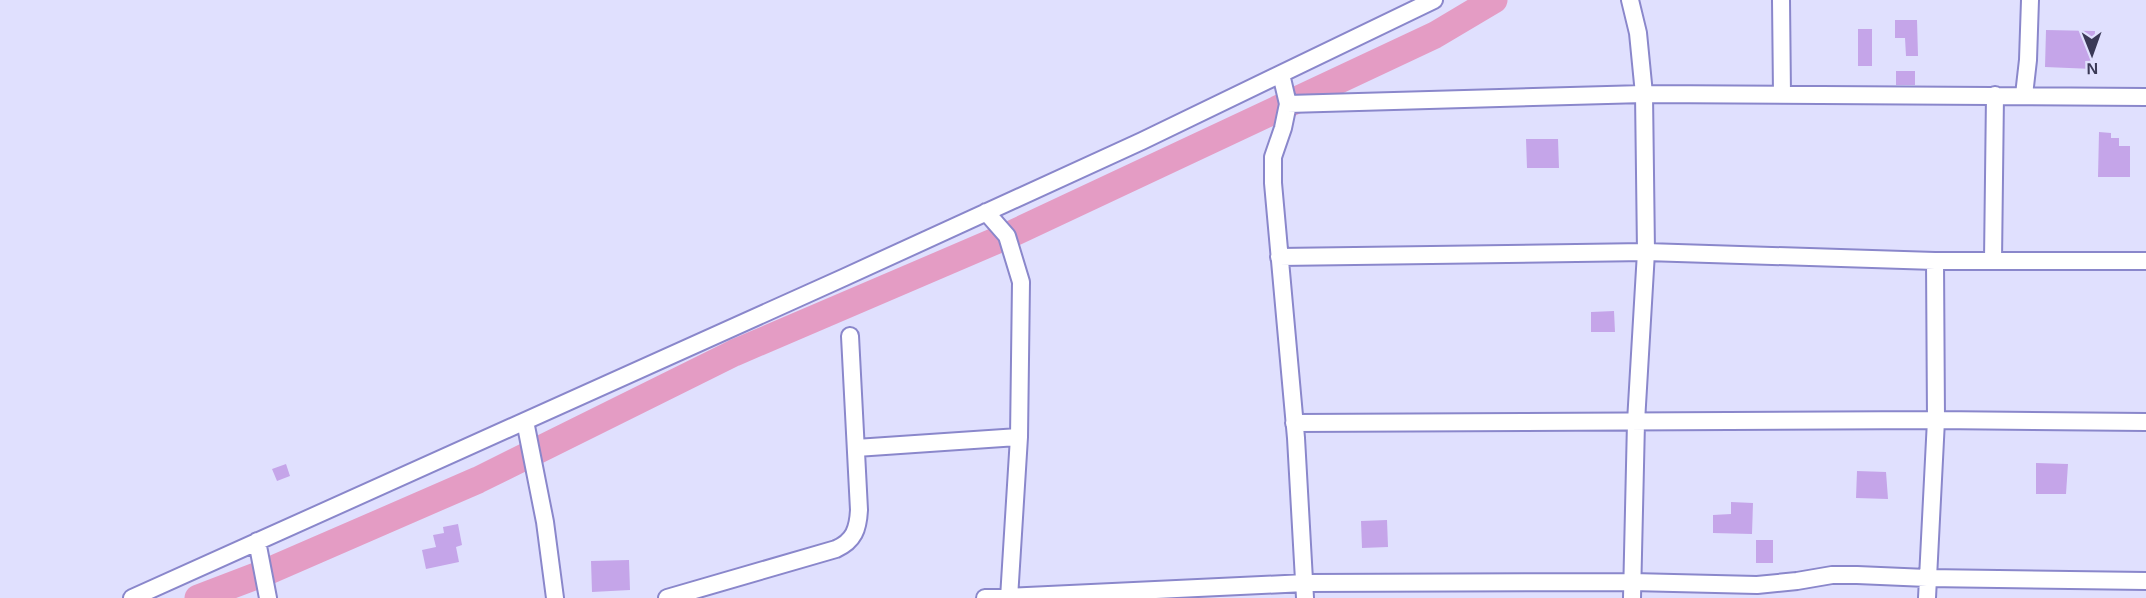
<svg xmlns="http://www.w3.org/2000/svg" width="2146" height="598" font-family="Arial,sans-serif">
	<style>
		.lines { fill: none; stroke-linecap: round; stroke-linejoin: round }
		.river { stroke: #e49cc4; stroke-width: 27 }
		.building { fill: #c5a5e9 }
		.street-casing { stroke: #8a87cb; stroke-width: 20 }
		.street { stroke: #fff; stroke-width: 16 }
	</style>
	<rect width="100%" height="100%" fill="#e0e0fe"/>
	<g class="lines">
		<path class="river" d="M198 598 264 573 478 480 734 353 1007 236 1435 35 1494 0"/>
	</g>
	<path class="building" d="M1895 20H1917L1918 56H1906L1905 38H1895Z
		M1858 29H1872V66H1858Z
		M2046 30 2095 31 2093 69 2045 67Z
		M1896 71H1915V85H1896Z
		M2099 132 2111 133V138H2119V146H2130V177H2098Z
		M1526 139H1558L1559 168H1527Z
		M1614 311 1615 332H1591V312Z
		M2036 463 2068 464 2066 494H2036Z
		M286 464 290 476 277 481 272 469Z
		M1857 471 1886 472 1888 499 1856 498Z
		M1731 502 1753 503 1752 534 1713 533V515L1731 514Z
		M1387 520 1388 547 1362 548 1361 521Z
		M458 524 462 545 456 547 459 562 426 569 422 550 436 547 433 535 444 533 443 527Z
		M1756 540H1773V563H1756Z
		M629 560 630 590 592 592 591 561Z"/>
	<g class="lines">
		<g class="street-casing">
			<path id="street" d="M1630 0 1638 33 1644 94 1646 252 1636 422 1632 598
				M1781 0 1782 94
				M1281 74 1288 104 1283 128 1273 157V183L1296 438 1305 598
				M2024 95 2028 60 2030 0
				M1288 104 1644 94 2146 97
				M986 212 1007 236 1021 282 1019 437 1009 598
				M1279 257 1646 252 1935 261H2146
				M1993 261 1995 95
				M525 421 545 522 555 598
				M1294 423 1936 420 2146 422
				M856 448 1019 437
				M257 541 268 598
				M132 598 845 277 1142 141 1434 0
				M667 598 836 549C854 541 858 529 859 510L850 336
				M985 598 1305 583 1632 582 1757 585 1797 581 1832 575H1857L1927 578 2146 581
				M1927 598 1936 420 1935 261"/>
		</g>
		<use href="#street" class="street"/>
	</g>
	<g transform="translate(2092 54) rotate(179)" stroke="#e0e0fe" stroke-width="4.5" paint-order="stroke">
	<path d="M0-4.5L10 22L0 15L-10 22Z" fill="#3a3956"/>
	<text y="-9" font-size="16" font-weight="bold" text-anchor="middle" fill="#3a3956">N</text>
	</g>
</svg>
